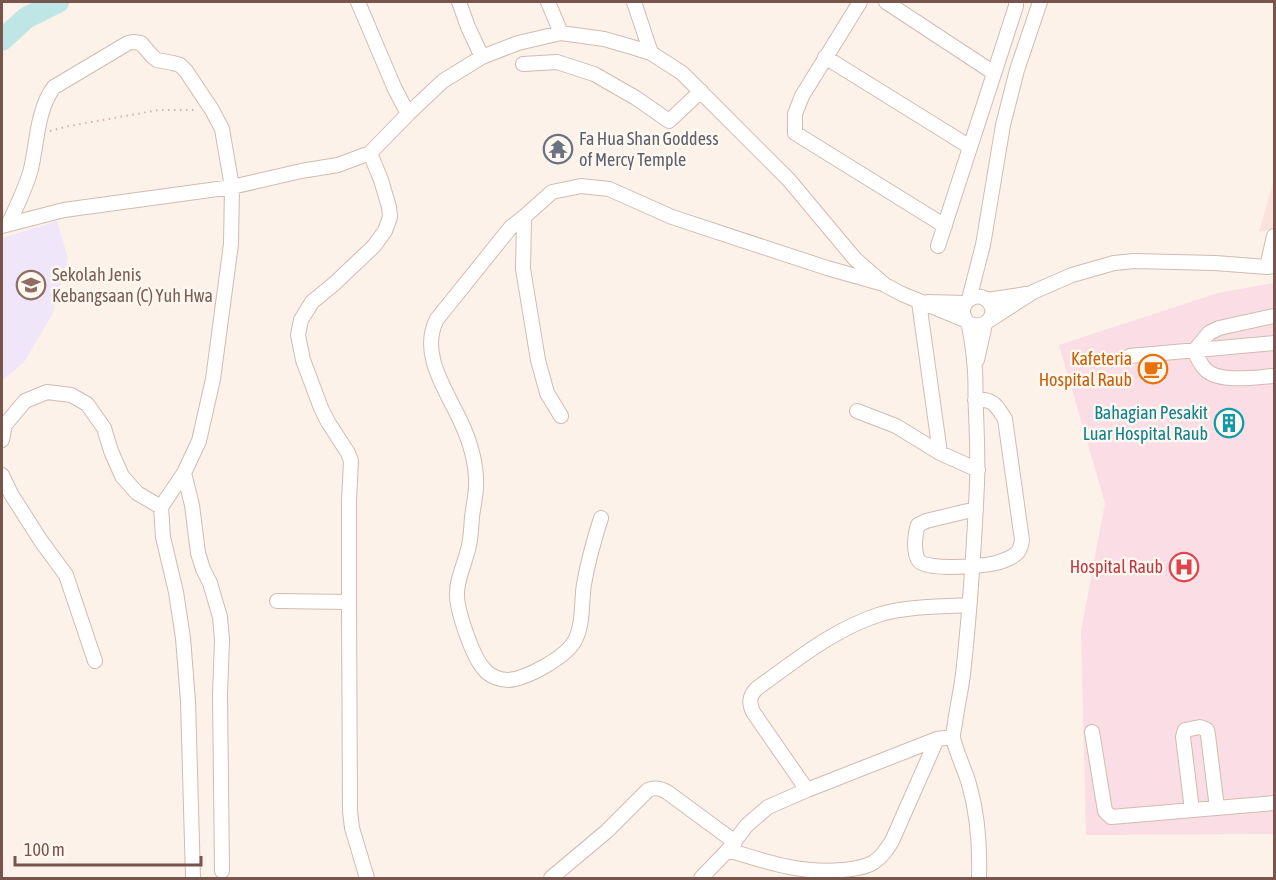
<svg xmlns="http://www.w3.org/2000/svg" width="1276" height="880" font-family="'Asap Condensed',sans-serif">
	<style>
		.commercial { fill: #fce2de }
		.education { fill: #efe6f9 }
		.medical { fill: #fadde5 }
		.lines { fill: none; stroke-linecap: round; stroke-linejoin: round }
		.river { stroke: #bee6e6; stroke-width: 22 }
		.minor-casing { stroke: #d1bbb1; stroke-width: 16 }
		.path { stroke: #d7b0a4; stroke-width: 2; stroke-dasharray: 1.5 4.5; stroke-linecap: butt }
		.minor { stroke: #fff; stroke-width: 14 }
		.labels { text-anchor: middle; stroke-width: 5; stroke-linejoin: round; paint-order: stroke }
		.worship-label { font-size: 18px; fill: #5b616d; stroke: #fff7f0; text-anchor: start }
		.education-label { font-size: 18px; fill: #785e54; stroke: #fff7f0; text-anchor: start }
		.food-label { font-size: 18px; fill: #c56008; stroke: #fff7f0; text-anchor: end }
		.culture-label { font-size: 18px; fill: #0d838f; stroke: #fff7f0; text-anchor: end }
		.health-label { font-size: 18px; fill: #be3a42; stroke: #fff7f0; text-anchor: end }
	</style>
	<rect width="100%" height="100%" fill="#fcf2ea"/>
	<path class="commercial" d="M1274 179V229L1259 232Z"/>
	<path class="education" d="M57 221 68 258 53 313 24 362 2 381V238Z"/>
	<path class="medical" d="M1274 283V834L1086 835 1081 631 1105 503 1059 345 1218 293Z"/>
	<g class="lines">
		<path class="river" d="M2 40 26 18 58 2"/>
		<g class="minor-casing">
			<path id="minor" d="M358 2 394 87 408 114
				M459 2 468 27 482 57
				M548 2 561 33
				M634 2 651 53
				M860 2 802 96 795 114V133L945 226
				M886 2 994 73
				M825 57 970 147
				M523 64 557 62 594 74 636 98 669 121 701 91
				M524 217 511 227 437 319C419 353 446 390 460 420 470 441 477 463 476 486 476 496 473 507 472 517 471 530 471 542 467 553 463 568 456 582 457 597 458 613 473 658 484 669 489 676 500 680 508 680 527 679 565 657 574 642 584 625 581 602 584 584 588 561 594 540 601 518
				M2 226 64 210 232 187 301 171 338 165 370 153 408 114 443 81 482 57 518 43 561 33 604 39 632 47 651 53 682 73 789 180 855 259 885 285 902 294 965 320
				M938 246 1016 6V2
				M1267 267 1274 236
				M969 299 983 245 1003 125 1017 70 1040 2
				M987 300 1026 294
				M919 302 940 453
				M927 302 965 303
				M1274 316 1219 328 1209 333 1194 351C1197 357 1200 363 1204 368 1217 384 1256 377 1274 376
				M988 321 1033 292 1072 275 1114 263 1134 261 1215 263 1267 267 1274 266
				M968 323C985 332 1001 313 987 300 978 292 964 299 963 310 962 317 967 320 969 326 972 340 974 357 975 371 976 385 975 398 976 412 977 436 978 460 977 484 974 548 970 611 963 674 961 691 957 707 955 723 954 728 953 733 953 737 955 750 965 770 969 784 978 815 980 846 979 878
				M1130 356 1274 343
				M977 360 985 324
				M975 400C993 398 996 405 1005 419L1022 540C1021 545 1021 549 1017 553 1012 558 1003 561 996 563 983 566 928 571 919 561 913 554 915 533 918 525L926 521 976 509
				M857 411 896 426 940 453 978 470
				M561 416 547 393 538 360 523 269 524 217 552 192 581 186 609 189 672 217 827 268 880 283
				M2 440 5 425 25 401 47 392 71 395 87 404 104 428 111 451 122 476 137 493 161 507 184 473 199 441 213 379 231 244 232 187 222 129 212 110 186 71 180 65 173 63 157 60 152 56 141 43 133 42 128 43 54 87C37 109 37 144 31 169 26 188 17 205 9 223
				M184 473 192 505 198 553 203 569 210 583 220 617 222 640 220 695 222 871
				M2 475 11 494 41 541 66 575 95 661
				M161 507 163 537 176 592 183 638 188 701 193 878
				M277 601 349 602
				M1092 732 1105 811 1111 817 1274 803
				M807 790 753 712C749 703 749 697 756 689 794 662 832 630 878 615 907 606 939 607 969 605
				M1192 810 1183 737 1185 730 1200 727 1207 730 1208 735 1217 808
				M728 850C767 862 801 874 843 870 853 869 865 868 874 862 882 857 887 849 892 841L937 739
				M367 878 352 828 350 811 349 602V500L351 461 348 453 328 422 321 408 303 360 298 335 301 320 312 302 334 284 374 246 385 231 390 217 389 207 381 180 370 153
				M551 878 607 831 648 790C655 787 660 788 667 792L735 842
				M701 878 728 850 747 825 768 807 807 790 937 739 953 737"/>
		</g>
		<path class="path" d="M50 131 69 126 159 110H198"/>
		<use href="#minor" class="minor"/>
	</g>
	<defs>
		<g id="temple-ring" transform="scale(1.5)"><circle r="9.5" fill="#fff7f0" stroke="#6b7280" stroke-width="1.5"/><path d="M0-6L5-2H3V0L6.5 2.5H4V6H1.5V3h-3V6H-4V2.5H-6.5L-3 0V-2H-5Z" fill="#6b7280"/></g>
		<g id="school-ring" transform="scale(1.5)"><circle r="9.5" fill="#fff7f0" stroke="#8d6e63" stroke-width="1.5"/><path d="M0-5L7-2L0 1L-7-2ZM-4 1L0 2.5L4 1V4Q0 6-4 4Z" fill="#8d6e63"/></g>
		<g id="cafe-ring" transform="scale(1.5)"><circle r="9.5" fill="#fff7f0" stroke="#e8710a" stroke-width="1.5"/><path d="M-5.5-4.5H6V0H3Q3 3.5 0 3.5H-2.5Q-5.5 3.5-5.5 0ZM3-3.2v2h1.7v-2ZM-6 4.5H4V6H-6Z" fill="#e8710a"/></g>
		<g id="building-ring" transform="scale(1.5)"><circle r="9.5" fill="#fff7f0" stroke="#0f9aa8" stroke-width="1.5"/><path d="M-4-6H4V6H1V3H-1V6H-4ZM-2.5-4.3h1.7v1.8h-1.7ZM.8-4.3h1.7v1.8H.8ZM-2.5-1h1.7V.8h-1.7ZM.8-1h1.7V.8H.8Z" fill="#0f9aa8"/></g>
		<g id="hospital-ring" transform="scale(1.5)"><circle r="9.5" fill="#fff7f0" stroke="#e0444e" stroke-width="1.5"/><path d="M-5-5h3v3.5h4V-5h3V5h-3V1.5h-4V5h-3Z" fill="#e0444e"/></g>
	</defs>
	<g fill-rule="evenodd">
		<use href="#temple-ring" x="558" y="149"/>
		<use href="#school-ring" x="31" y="285"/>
		<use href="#cafe-ring" x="1153" y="369"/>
		<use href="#building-ring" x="1229" y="423"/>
		<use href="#hospital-ring" x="1184" y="567"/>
	</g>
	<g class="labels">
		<g class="worship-label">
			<text x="579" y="145">Fa Hua Shan Goddess<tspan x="579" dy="21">of Mercy Temple</tspan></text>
		</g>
		<g class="education-label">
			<text x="52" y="281">Sekolah Jenis<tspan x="52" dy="21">Kebangsaan (C) Yuh Hwa</tspan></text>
		</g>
		<g class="food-label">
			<text x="1132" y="365">Kafeteria<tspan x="1132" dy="21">Hospital Raub</tspan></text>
		</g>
		<g class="culture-label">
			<text x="1208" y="419">Bahagian Pesakit<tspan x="1208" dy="21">Luar Hospital Raub</tspan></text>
		</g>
		<g class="health-label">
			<text x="1163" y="573">Hospital Raub</text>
		</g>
	</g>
	<rect width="1276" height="880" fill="none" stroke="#77554d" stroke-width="6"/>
	<path d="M15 856v9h186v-9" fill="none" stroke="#77554d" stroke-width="3"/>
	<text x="24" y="856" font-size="18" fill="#77554d" stroke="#fff7f0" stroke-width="4.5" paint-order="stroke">100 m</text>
</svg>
